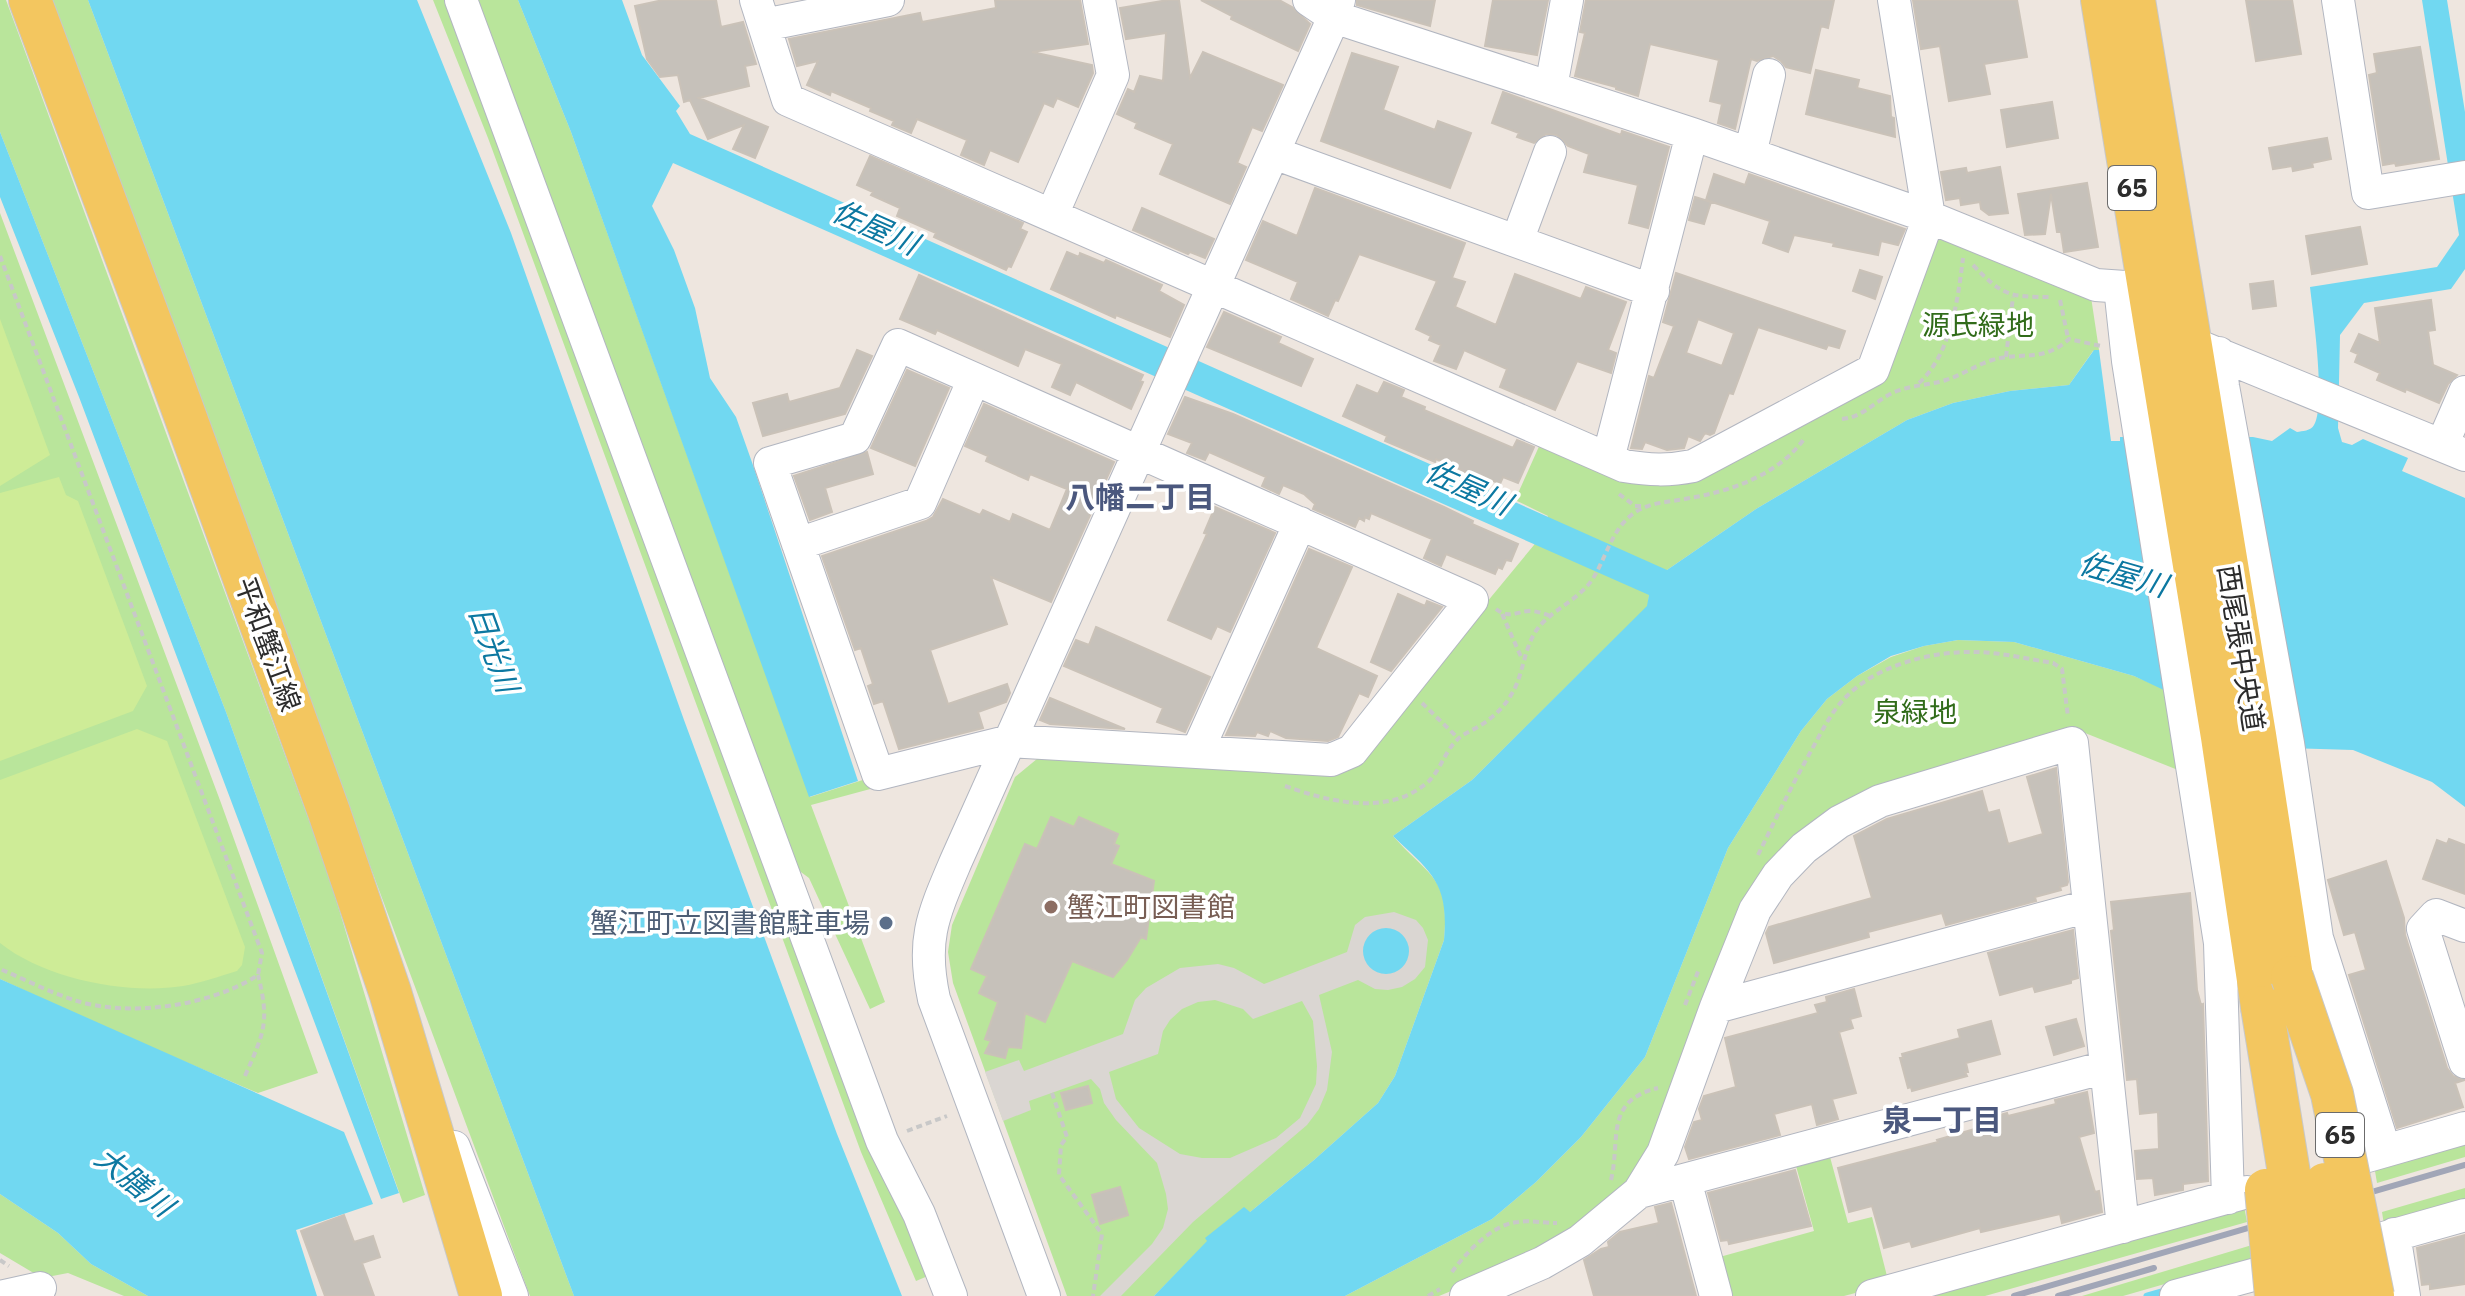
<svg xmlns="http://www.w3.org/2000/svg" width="2465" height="1296" font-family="'IBM Plex Sans','Noto Sans JP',sans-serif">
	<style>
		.green { fill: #b9e59b }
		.pitch { fill: #ceec97 }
		.plaza { fill: #dad6d2; fill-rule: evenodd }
		.water { fill: #71d8f1 }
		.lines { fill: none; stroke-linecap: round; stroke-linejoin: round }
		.stream { stroke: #71d8f1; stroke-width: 7 }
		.building { fill: #c6c1ba; stroke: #cac2b8; stroke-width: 2; fill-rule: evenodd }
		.minor-casing { stroke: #b2b6c0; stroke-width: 34 }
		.major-casing { stroke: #c8c8c8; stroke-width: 44 }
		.path { stroke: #c8c8c8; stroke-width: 4; stroke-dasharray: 6 4; stroke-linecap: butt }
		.minor { stroke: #fff; stroke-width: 32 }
		.major { stroke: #f3c65f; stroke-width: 42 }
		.rail { stroke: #a1a6b7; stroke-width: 6 }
		.major-bridge-casing { stroke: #c8c8c8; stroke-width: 44; stroke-linecap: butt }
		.major-bridge { stroke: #f3c65f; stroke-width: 42 }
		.education-dot { fill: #8d6e63; stroke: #fff; stroke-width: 3 }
		.service-dot { fill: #5c6f8a; stroke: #fff; stroke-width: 3 }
		.labels { text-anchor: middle; stroke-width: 7; stroke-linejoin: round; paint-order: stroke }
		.shield { fill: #fff; stroke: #6b6b6b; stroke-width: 2 }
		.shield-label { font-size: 26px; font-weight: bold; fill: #2c2c2c }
		.park-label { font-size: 28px; fill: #316c1a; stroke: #fff }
		.street-label { font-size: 28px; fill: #2c2c2c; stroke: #fff }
		.education-label { font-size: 28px; fill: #785e54; stroke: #fff; text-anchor: start }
		.service-label { font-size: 28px; fill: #4e5e75; stroke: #fff; text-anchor: end }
		.water-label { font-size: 30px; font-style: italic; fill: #0c78a1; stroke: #fff }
		.neighbourhood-label { font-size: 30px; font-weight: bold; fill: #4b587e; stroke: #fff }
	</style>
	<rect width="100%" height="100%" fill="#eee6df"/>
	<path class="green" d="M0 0H6L326 866 425 1195 403 1203 226 712 0 132Z
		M48 0H88L574 1296H530Z
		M433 0H453L935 1273 916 1281 861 1152 488 138Z
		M470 0H518L571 132 810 797 872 777 874 788 811 805 885 1002 870 1009 809 878 786 861Z
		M0 213 221 803 318 1073 258 1093 90 1021 0 979Z
		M1943 232 2091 297 2099 350 2093 351 2069 385 2010 391 1953 403 1907 420 1756 509 1667 570 1649 595 1648 606 1472 780 1393 836C1430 878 1450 876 1444 940L1395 1076 1378 1103 1314 1160 1250 1212 1206 1238 1208 1241 1154 1296H1067L953 983 948 952 952 925 1015 777 1043 754 1359 757 1534 545 1548 516 1515 500 1541 442 1651 481 1883 375 1932 239Z
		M1958 640 2014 642 2134 676 2169 691 2183 772 2080 731 1797 839 1645 1155 1616 1196 1534 1257 1439 1296H1345L1492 1219 1536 1182 1581 1137 1645 1057 1728 848 1801 731 1827 699 1857 676 1891 657 1924 646Z
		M2465 1138V1157L2377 1183 2374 1165Z
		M1830 1157 1848 1223 1872 1217 1889 1284 1844 1296H1726L1716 1258 1814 1231 1796 1166Z
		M2465 1188V1203L2384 1225 2382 1212Z
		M0 1194 58 1233 91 1264 148 1296H124L68 1273 42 1278 0 1253Z
		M2244 1206 2247 1222 1985 1296H1919Z
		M2252 1245 2255 1258 2123 1296H2082Z"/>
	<path class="pitch" d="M0 319 50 455 0 486Z
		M59 477 66 495 78 501 147 686 133 711 0 761V493Z
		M137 729 167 741 245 947 242 965 237 971C220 976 201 983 183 986 127 995 45 979 0 943V780Z"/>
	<path class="plaza" d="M1394 912 1416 920 1423 928 1428 940 1425 967 1415 979 1402 987 1388 990 1375 989 1358 980 1319 995 1332 1052 1327 1090 1319 1109 1307 1125 1193 1222 1121 1296H1100L1152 1244 1163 1228 1168 1209 1166 1194 1157 1163 1116 1120 1104 1103 1100 1089 1091 1079 1029 1101 1031 1110 1003 1121 985 1072 1019 1060 1024 1071 1123 1034 1135 1000 1146 988 1180 968 1218 964 1234 968 1264 984 1347 952 1355 925 1365 917ZM1215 1000 1243 1009 1253 1019 1302 1001 1313 1021 1317 1066 1316 1084 1300 1118 1276 1138 1230 1158H1202L1180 1154 1139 1128 1116 1099 1109 1072 1158 1054 1163 1031 1170 1020 1182 1009 1198 1002Z"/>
	<path class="water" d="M88 0H417L511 233 684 720 837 1134 902 1296H574Z
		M518 0H622L642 55 680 106 676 111 690 134 1667 570 1756 509 1907 420 1953 403 2010 391 2069 385 2094 350H2099L2111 441H2120V437H2253L2272 441 2290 428 2297 432C2302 431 2311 431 2314 425 2326 405 2313 313 2310 287L2437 267 2459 235 2422 0H2447L2465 112V269L2451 289 2364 303 2340 335 2338 428 2342 442 2352 445 2363 439 2408 458 2402 471 2465 498V807L2432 782 2353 750 2287 748 2134 676 2014 642 1958 640 1924 646 1891 656 1857 676 1827 699 1801 731 1728 848 1645 1057 1581 1137 1536 1182 1492 1219 1345 1296H1154L1207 1241 1205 1238 1244 1207 1250 1212 1314 1160 1378 1103 1395 1076 1444 940C1449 883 1432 873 1393 836L1472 780 1647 606 1649 595 673 163 652 206 674 250 695 308 710 378 736 417 754 468 858 781 809 797 571 132Z
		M0 132 226 712 399 1193 381 1199 79 397 0 197Z
		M1363 951a23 23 0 1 1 46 0a23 23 0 1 1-46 0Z
		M0 979 344 1132 373 1204 296 1230 317 1296H148L91 1264 58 1233 0 1194Z"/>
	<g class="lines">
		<path class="stream" d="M2147 1296 2168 1290"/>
	</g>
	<path class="building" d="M663 0H716L721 27 743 22 756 64 745 66 749 86 699 98 768 127 755 158 733 149 744 125 708 139 690 100 684 102 678 75 660 77 647 59 635 6Z
		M995 0H1080L1088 44 1032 52 1092 65 1093 73 1078 107 1057 98 1053 107 1044 103 1018 162 990 150 984 165 961 155 967 140 917 119 911 133 892 125 894 121 870 111 871 108 831 91 830 95 807 85 818 61 797 66 789 39 920 13 922 22 996 8Z
		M1168 0H1179L1190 78 1203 52 1283 85 1262 131 1252 127 1237 163 1246 167 1230 204 1160 174 1173 144 1135 128 1137 123 1117 114 1128 89 1134 92 1140 76 1163 81 1166 33 1126 39 1120 8Z
		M1201 0H1279L1292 7 1310 24 1298 51 1231 19 1232 16Z
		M1357 0H1435L1430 26 1357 5Z
		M1493 0H1548L1537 55 1485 46Z
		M1586 0H1834L1828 28 1821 26 1810 73 1786 67 1781 61 1773 56 1757 61 1751 59 1735 129 1718 123 1722 104 1710 101 1719 60 1650 44 1638 96 1616 89V87L1575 76 1585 33 1580 32Z
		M1913 0H2017L2027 57 1984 64 1990 94 1949 101 1940 46 1921 49Z
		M2246 0H2292L2301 54 2256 61Z
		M2420 47 2439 159 2396 166 2395 163 2383 165 2369 75 2377 73 2374 54Z
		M1352 53 1398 67 1383 110 1435 130 1438 121 1471 133 1450 188 1321 141Z
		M1816 70 1859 80 1857 88 1890 96 1891 117 1894 118 1895 137 1806 114Z
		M1503 92 1621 135 1622 131 1669 147 1648 228 1629 223 1638 185 1584 172 1589 154 1568 146 1557 135 1546 134 1534 143 1517 137 1519 133 1492 123Z
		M2052 102 2058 138 2007 147 2001 110Z
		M2327 138 2331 159 2312 163 2313 167 2293 171 2292 166 2273 169 2269 148Z
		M870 156 1023 223 1020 229 1027 232 1011 267 1008 266 1006 270 934 237 936 233 897 216 900 208 871 195 873 192 857 185Z
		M2000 167 2008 213 1989 215 1981 209 1980 202 1961 205 1960 198 1946 200 1941 172 1966 168 1967 173Z
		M1714 174 1745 185 1749 174 1905 229 1898 245 1881 241 1878 255 1833 246 1834 243 1794 235 1788 252 1763 243 1770 221 1706 200Z
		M2087 183 2098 247 2064 252 2061 232H2057L2051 194 2045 234 2025 235 2018 194Z
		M1315 188 1465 243 1452 278 1465 282 1455 307 1496 325 1515 274 1581 299 1586 287 1626 302 1608 350 1616 353 1611 373 1577 361 1555 410 1500 387 1507 369 1464 350 1456 369 1434 361 1441 345 1429 340 1431 336 1416 329 1437 281 1359 254 1338 301 1335 300 1328 316 1291 299 1298 282 1246 260 1263 221 1297 236Z
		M1695 197 1711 202 1704 224 1689 220Z
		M1142 208 1214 239 1205 258 1190 252 1188 254 1133 230Z
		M2360 227 2367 264 2312 274 2306 236Z
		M1067 252 1079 257 1080 253 1104 263 1106 260 1162 285 1159 291 1184 305 1170 337 1116 315 1115 318 1051 289Z
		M1860 270 1882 277 1875 299 1853 291Z
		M1676 273 1845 331 1839 348 1828 345 1826 349 1758 327 1733 394 1729 393 1714 433 1710 435 1705 433 1700 441 1688 436 1684 448 1667 450 1645 442 1642 449 1631 448 1649 376 1654 378 1674 326 1663 322ZM1698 319 1734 333 1722 366 1686 353Z
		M919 275 1143 375 1140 381 1143 382 1131 409 1076 382 1070 395 1052 387 1062 364 1025 349 1018 366 937 330 935 334 900 319Z
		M2273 281 2276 306 2253 309 2250 284Z
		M2431 300 2435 330 2428 331 2433 365 2457 375 2448 384 2439 403 2406 389 2405 392 2377 380 2380 373 2355 362 2358 354 2351 351 2359 334 2380 343 2375 308Z
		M1224 312 1281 337 1278 343 1313 359 1301 386 1207 347Z
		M857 350 872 356 845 414 763 436 753 403 787 394 789 402 840 388Z
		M907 370 949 388 915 466 871 448Z
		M1384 382 1404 390 1401 397 1425 407 1424 410 1513 448 1517 440 1534 447 1518 483 1503 477 1500 484 1480 475 1478 478 1436 459 1435 462 1385 441 1387 436 1343 416 1357 385 1378 394Z
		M1185 397 1233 414 1444 507 1473 521 1472 524 1518 544 1511 561 1506 560 1502 569 1498 567 1495 574 1446 554 1441 566 1424 558 1432 539 1371 513 1369 519 1365 517 1364 521 1359 518 1355 527 1313 509 1315 504 1304 494 1283 485 1279 494 1262 486 1266 477 1209 452 1205 460 1187 453 1192 443 1168 434Z
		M984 404 1114 462 1051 602 991 577 1007 624 930 650 948 704 1007 684 1010 693 1006 702 978 712 983 728 899 749 883 701 874 704 868 686 873 684 861 648 855 650 822 556 926 521 933 517 943 499 980 515 983 510 1010 522 1013 514 1050 530 1067 489 1030 474 1028 480 986 461 988 456 965 446Z
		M867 452 873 474 825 488 832 512 810 520 794 476Z
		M1215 507 1275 533 1230 632 1217 626 1211 639 1168 620 1207 534 1204 533Z
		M1309 549 1352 567 1316 648 1377 676 1368 697 1359 693 1338 737 1328 741 1286 738 1270 731 1268 736 1257 732 1255 736 1226 735Z
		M1398 594 1425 606 1427 601 1442 607 1391 671 1371 662Z
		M1096 627 1210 677 1185 732 1157 722 1163 708 1064 666 1076 640 1089 645Z
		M1050 698 1125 729 1050 724 1040 720Z
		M2056 768 2068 882 2067 885 2060 887 2061 890 2035 897 2036 901 1946 925 1942 913 1868 932 1869 937 1774 963 1766 933 1769 927 1872 898 1854 836 1887 819 1982 791 1988 813 1999 810 2008 844 2043 834 2027 777Z
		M1051 817 1074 827 1079 817 1118 834 1114 844 1119 846 1111 864 1154 881 1146 939 1141 937 1127 960 1113 977 1072 961 1045 1022 1025 1013 1021 1048 1008 1047 1005 1058 985 1053 991 1041 985 1039 998 1002 979 993 987 976 971 969 1025 844 1037 849Z
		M2449 839 2465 845V894L2423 879 2437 840 2447 844Z
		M2386 861 2404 918 2405 935 2447 1068 2453 1076 2465 1080 2455 1083 2463 1107 2397 1128 2349 975 2366 970 2355 932 2344 935 2328 880Z
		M2190 893 2197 990 2201 1005 2203 1004 2208 1181 2183 1184V1190L2155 1195 2153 1178 2137 1179 2135 1151 2159 1149 2158 1112 2140 1114 2137 1079 2127 1080 2111 931 2114 930 2111 902Z
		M2073 930 2078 978 2071 980V983L2035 992 2033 986 2000 995 1988 953Z
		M1854 989 1861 1016 1850 1019 1853 1028 1839 1032 1856 1093 1832 1099 1838 1119 1817 1125 1812 1104 1774 1114 1780 1135 1689 1159 1685 1147 1694 1122 1702 1120 1699 1109 1704 1096 1736 1087 1725 1038 1818 1013 1815 1005 1827 1002 1826 997Z
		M2076 1019 2084 1046 2054 1055 2046 1027Z
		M1991 1021 2000 1054 1966 1063 1968 1072H1965L1967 1076 1912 1091 1911 1087 1908 1088 1900 1058H1903L1902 1054 1960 1038 1958 1030Z
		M1088 1086 1092 1103 1066 1110 1061 1093Z
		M2087 1092 2094 1133 2079 1137 2095 1192 2099 1191 2102 1212 2062 1223 2060 1214 1981 1232 1980 1228 1912 1247 1910 1241 1884 1248 1872 1206 1849 1212 1838 1168 1938 1142 1937 1140 1992 1124 1990 1118 2007 1113 2008 1116 2056 1104 2055 1100Z
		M1795 1170 1811 1226 1729 1244 1728 1240 1721 1241 1708 1193Z
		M1120 1187 1128 1215 1100 1224 1092 1195Z
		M1671 1203 1696 1296H1594L1584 1260 1601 1249 1609 1247 1608 1242 1620 1232 1659 1223 1655 1207Z
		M344 1215 354 1242 373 1236 380 1257 362 1263 374 1296H325L301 1231Z
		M2465 1235V1284L2430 1289V1284L2422 1285 2417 1248Z"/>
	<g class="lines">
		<g class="minor-casing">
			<path id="minor" d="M461 0 882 1141 919 1214 951 1296
				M756 0 788 100 1624 466C1649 470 1668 471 1693 466L1873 370 1929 217 1894 0
				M1309 0 1334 17 1692 134 1929 217 2096 285 2139 288
				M2338 0 2368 193 2465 177
				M764 25 888 0
				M1551 87 1567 0
				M1274 153 1653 291
				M1750 154 1769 75
				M1052 215 1113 75 1099 0
				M1517 241 1550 152
				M2120 287 2128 361 2220 943 2228 1198
				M898 345 1472 600 1352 751 1331 760 1010 741 878 774 770 463 855 438Z
				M2201 347 2465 455
				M2219 353 2223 386 2288 743 2317 938 2385 1151
				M2442 445 2465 392
				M1608 459 1692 134
				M798 544 920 503 974 379
				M1197 752 1300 523
				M2465 926 2436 915 2423 929 2465 1062
				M1716 1007 2089 906
				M454 1147 512 1296
				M2364 1157 2465 1128
				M1685 1180 1716 1296
				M1639 1192 2106 1067
				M2394 1234 2404 1296
				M2341 1250 2465 1215
				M4 1296 40 1288
				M1044 1296 934 999C921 940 933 915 956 861L1334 17 1339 0
				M1466 1296 1542 1263 1580 1241 1639 1192 1663 1153 1716 1007 1755 910 1778 875 1804 848 1839 822 1880 801 2072 743 2123 1227
				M1872 1296 2247 1192
				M2176 1296 2293 1264"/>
		</g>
		<g class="major-casing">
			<path id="major" d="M30 0 167 366 329 812 390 992 481 1296
				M2102 0 2222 737 2262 1007
				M2134 0 2255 735 2292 977"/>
		</g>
		<path class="path" d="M0 256 262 953 258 975C211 1006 128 1018 74 1000 49 992 24 979 0 969
			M1973 265C2002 295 2008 297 2049 297
			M2060 300 2068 338
			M2006 357 2013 297
			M1919 383C1951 354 1958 299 1963 258
			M1842 419C1865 417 1876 399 1897 391 1913 385 1930 385 1946 380 1962 375 1976 365 1992 360 2022 351 2043 363 2069 339L2101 346
			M1619 494 1635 506H1642
			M1496 609C1509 619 1515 612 1529 611 1536 611 1543 613 1550 616
			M1502 614 1522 659
			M1422 703 1458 738
			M1285 786C1330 802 1390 817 1429 781 1440 770 1445 752 1456 741 1461 735 1469 732 1476 728 1490 720 1503 709 1511 695 1524 675 1523 648 1538 628 1553 609 1577 601 1592 580 1605 560 1610 535 1628 518 1646 501 1667 503 1690 498 1732 491 1779 474 1804 439
			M1758 855C1775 820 1792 785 1811 751 1821 733 1830 714 1844 699 1874 666 1931 651 1974 652 2000 652 2027 659 2053 663L2062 669 2068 717
			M1685 1005 1699 969
			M245 1076C264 1032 270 1023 258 975
			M1052 1093 1067 1137 1061 1145 1059 1175 1102 1234 1093 1296
			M907 1131 947 1116
			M1611 1180C1621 1138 1604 1101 1658 1088
			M0 1260 9 1266
			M1452 1272C1466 1253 1492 1224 1518 1222 1530 1220 1544 1223 1557 1223
			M1428 1296 1440 1289"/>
		<use href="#minor" class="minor"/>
		<use href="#major" class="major"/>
		<path class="rail" d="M2014 1296 2465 1165
			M2058 1296 2154 1268"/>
		<g class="major-bridge-casing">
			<path id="major-bridge" d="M2292 977 2332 1094 2373 1296
				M2262 1007 2309 1296
				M2325 1184 2342 1296
				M2266 1190 2276 1296"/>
		</g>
		<use href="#major-bridge" class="major-bridge"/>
	</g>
	<circle class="education-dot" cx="1051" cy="907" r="8"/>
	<circle class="service-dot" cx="886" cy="923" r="8"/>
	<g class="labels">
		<g class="shield">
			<rect x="2108" y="166" width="48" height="44" rx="6"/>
			<rect x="2316" y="1113" width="48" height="44" rx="6"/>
		</g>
		<g class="shield-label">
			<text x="2132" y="197">65</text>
			<text x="2340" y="1144">65</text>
		</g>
		<g class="park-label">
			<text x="1978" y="335">源氏緑地</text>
			<text x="1915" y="722">泉緑地</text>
		</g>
		<g class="street-label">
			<text transform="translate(268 644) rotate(70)" y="10">平和蟹江線</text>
			<text transform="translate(2241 648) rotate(81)" y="10">西尾張中央道</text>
		</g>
		<g class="education-label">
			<text x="1067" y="917">蟹江町図書館</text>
		</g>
		<g class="service-label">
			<text x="870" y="933">蟹江町立図書館駐車場</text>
		</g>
		<g class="water-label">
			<text transform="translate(875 228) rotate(24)" y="10">佐屋川</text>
			<text transform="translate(1468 488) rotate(24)" y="10">佐屋川</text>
			<text transform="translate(2123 575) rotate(16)" y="10">佐屋川</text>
			<text transform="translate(493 649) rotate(70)" y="10">日光川</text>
			<text transform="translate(134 1182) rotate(39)" y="10">大膳川</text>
		</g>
		<g class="neighbourhood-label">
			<text x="1140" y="508">八幡二丁目</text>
			<text x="1942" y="1131">泉一丁目</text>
		</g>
	</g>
</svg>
